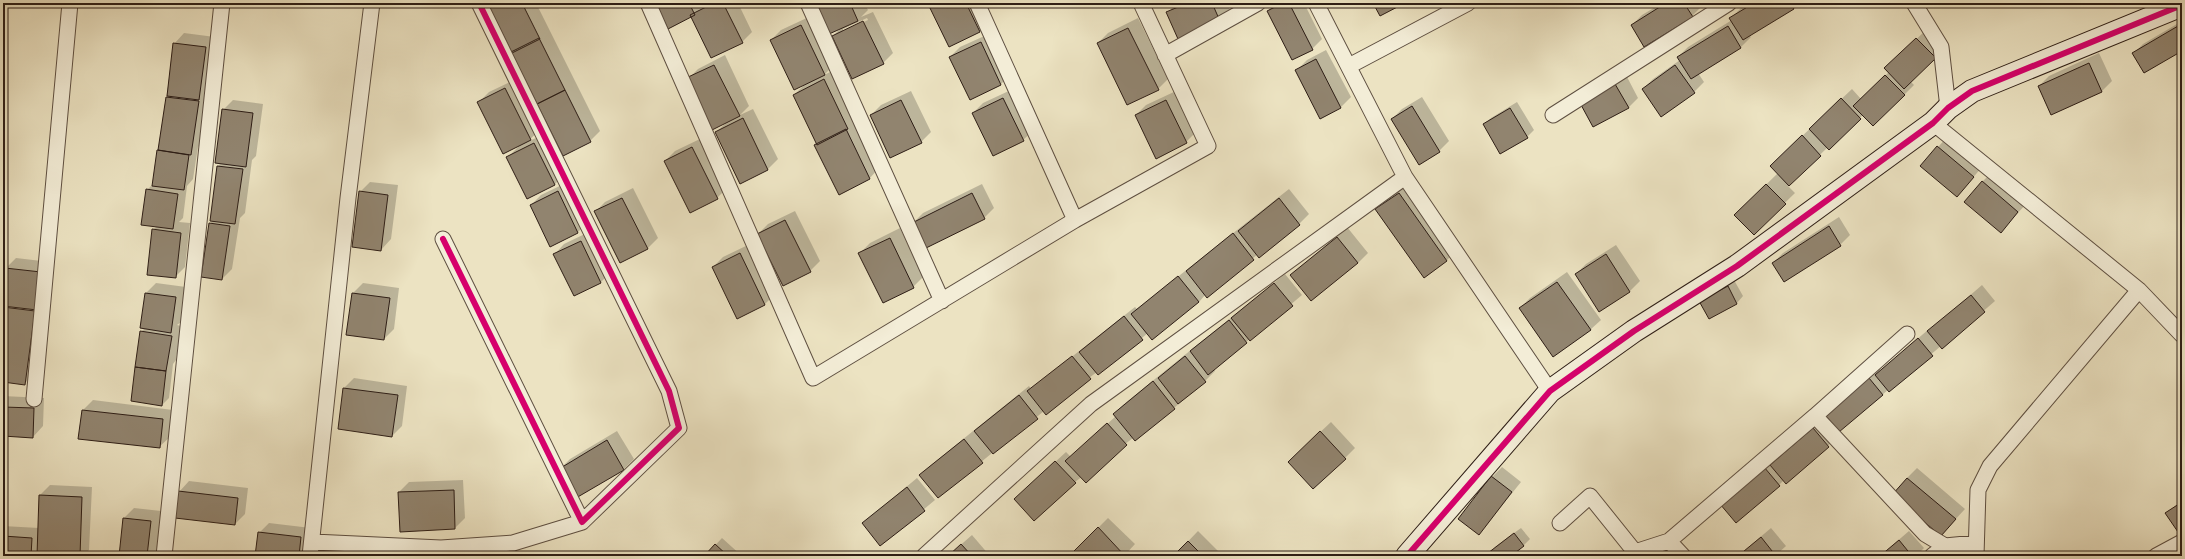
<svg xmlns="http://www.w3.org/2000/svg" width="2185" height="559" font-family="Alegreya,serif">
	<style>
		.shadow { fill: #0003; fill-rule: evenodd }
		.building { fill: #91846f; stroke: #2e1e16 }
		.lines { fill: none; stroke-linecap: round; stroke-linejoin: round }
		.street-casing { stroke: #5e4f41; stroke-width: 17 }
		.secondary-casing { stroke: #2e1e16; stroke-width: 24 }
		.street { stroke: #f3edd7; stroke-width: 15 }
		.secondary { stroke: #f3edd7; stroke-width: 22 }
		.cycleway-casing { stroke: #f3edd7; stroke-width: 8 }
		.cycleway { stroke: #d6006c; stroke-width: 6 }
	</style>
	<rect width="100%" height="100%" fill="#ece3c2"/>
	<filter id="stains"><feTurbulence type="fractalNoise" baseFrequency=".005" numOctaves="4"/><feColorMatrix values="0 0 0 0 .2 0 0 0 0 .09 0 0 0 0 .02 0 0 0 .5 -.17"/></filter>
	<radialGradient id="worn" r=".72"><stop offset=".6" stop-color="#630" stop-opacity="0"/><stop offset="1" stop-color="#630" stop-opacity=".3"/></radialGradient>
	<path class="shadow" d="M488 3H536L600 131 590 141Z
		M656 3H738L752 32 742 42 692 16Z
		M816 3H864L868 10 861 17 873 12 893 53 883 63 833 36 841 28ZM867 18 868 20 843 32V29Z
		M931 3H981L990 21 980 31 950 46Z
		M1177 3H1226L1230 10 1219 20 1168 12Z
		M1276 3H1304L1322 39 1312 49 1268 11Z
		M1662 3H1700L1702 6 1692 16 1632 25 1642 15Z
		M1749 3H1798L1793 8 1749 35 1751 37 1741 47 1698 73 1704 82 1694 92 1643 89 1653 79 1680 60 1678 57 1688 47 1732 20 1731 18 1741 8Z
		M811 16 835 64 824 75 834 70 879 168 869 179 817 143 794 95 805 84 771 40 781 30Z
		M1138 18 1168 79 1158 89 1098 43 1108 33Z
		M2182 21V49L2133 54 2143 44Z
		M1927 29 1945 47 1910 81 1914 85 1904 95 1863 115 1828 147 1788 186 1795 193 1754 233 1735 215 1778 173 1781 156 1852 89 1861 99 1889 72 1886 68Z
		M184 33 215 37 201 144 198 147 193 179 187 186 183 218 179 222 190 223 185 267 175 277 153 230 157 226 147 190 154 183 174 44Z
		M991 33 1011 74 1001 84 971 99 950 57 960 47Z
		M1326 50 1351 97 1341 107 1297 70 1307 60Z
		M2099 53 2112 81 2102 91 2039 86 2049 76Z
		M725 55 749 106 740 115 753 109 778 159 768 169 741 183 716 132 726 123 688 79 698 69Z
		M1626 75 1638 98 1628 108 1581 103Z
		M516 79 541 129 527 142 545 134 565 174 555 184 508 157 521 144 479 102 489 92Z
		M1013 89 1034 130 1023 140 973 113 983 103Z
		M911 91 931 132 921 142 871 115 881 105Z
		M1176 91 1196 132 1186 142 1136 115 1146 105Z
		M1422 97 1449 141 1439 151 1392 119 1402 109Z
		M233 100 263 104 256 156 252 160 245 213 240 218 232 269 222 279 210 224 213 220H211L218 166 221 163 223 110Z
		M1517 102 1534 130 1527 137 1484 124 1491 118Z
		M1948 136 1983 166 1957 196 1921 166Z
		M702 138 727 188 717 198 665 161 675 151Z
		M1992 172 2028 202 2001 231 1982 182Z
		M370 182 398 185 391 239 381 250 360 192Z
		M568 182 588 222 578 232 551 245 531 205 541 195Z
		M1410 183 1457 250 1447 260 1424 276 1377 209 1387 199Z
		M982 184 994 208 984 218 913 223 923 213Z
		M633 188 658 238 648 248 595 212 605 202Z
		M1289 189 1309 214 1299 224 1259 256 1258 254 1207 296 1206 294 1199 302 1148 333 1098 374 1097 372 1044 411 938 497 921 475 931 465 1029 386 1031 389 1135 307 1137 309Z
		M795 211 820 261 810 271 758 234 768 224Z
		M1839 217 1850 235 1840 245 1785 281 1773 263 1783 253Z
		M1347 227 1368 253 1358 263 1291 275Z
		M900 228 923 277 913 287 883 301 860 253 870 243Z
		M591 231 611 272 601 282 574 295 554 255 564 244Z
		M750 244 775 294 765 304 738 317 713 267 723 257Z
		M1616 245 1640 281 1630 291 1600 311 1576 274 1586 264Z
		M16 258 50 262 34 374 24 384 3 381V298L6 268Z
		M1567 272 1601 320 1590 330 1520 308 1530 298Z
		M1285 274 1302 295 1214 369 1215 371 1205 381 1174 408 1135 440 1133 438 1075 482 1015 499 1066 452 1071 457 1116 416 1114 414 1124 404Z
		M1734 280 1743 296 1737 303 1709 318 1701 301Z
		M156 283 186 287 181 322 177 325 181 326 176 360 173 364 169 398 162 405 141 332 145 328 146 293Z
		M363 283 399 288 394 329 384 339 347 334 353 293Z
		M1982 285 1995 301 1942 347 1941 346 1882 395 1826 415 1879 369 1881 370 1929 329 1930 330Z
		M354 378 407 386 402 426 392 436 344 388Z
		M3 396 44 398 43 426 33 437 3 435Z
		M93 400 173 410 170 437 159 447 83 410Z
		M1824 419 1839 436 1786 482 1784 480 1779 485 1722 504 1774 458 1776 460Z
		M1331 422 1355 448 1345 458 1299 452Z
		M617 431 634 459 624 469 577 497 560 469 570 459Z
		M1502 467 1521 482 1479 534 1492 477Z
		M1917 468 1965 509 1941 535 1907 478Z
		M917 478 935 500 881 545 863 523Z
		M463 480 465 518 455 528 399 492 409 482Z
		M189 481 248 488 245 514 235 524 179 492Z
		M50 485 92 487 89 550 83 556H3V526L39 528 40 495Z
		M2182 500V528L2167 513Z
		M134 508 161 511 156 556H120L124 518Z
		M1108 518 1135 544 1124 556H1070Z
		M269 523 311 528 307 556H256L259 533Z
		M1521 528 1530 539 1523 546 1509 556H1492L1489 553 1496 546Z
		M1771 528 1786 546 1775 556H1738Z
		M1198 531 1218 551 1213 556H1174Z
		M1909 531 1924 548 1916 556H1880Z
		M972 535 990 556H948Z
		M722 538 742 556H705Z
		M410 553 438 556H408Z"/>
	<path class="building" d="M487 3H522L540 39 512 53Z
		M655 3H689L695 15 668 29Z
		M714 3H723L743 43 711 58 690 15Z
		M815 3H850L858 21 829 34Z
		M930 3H966L980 32 949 47 928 4Z
		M1188 3H1212L1220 21 1178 39 1166 12Z
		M1283 3H1289L1313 50 1292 60 1267 11Z
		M1373 3H1405L1380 16Z
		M1666 3H1684L1693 17 1644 47 1631 25Z
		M1754 3H1790L1794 9 1743 40 1729 18Z
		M863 21 884 64 852 79 832 36Z
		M801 25 825 75 794 90 770 40Z
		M1728 26 1741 48 1691 79 1677 57Z
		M2178 26 2182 32V51L2144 73 2132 53Z
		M1128 28 1159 90 1127 105 1097 43Z
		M539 38 565 90 537 104 511 52Z
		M1916 38 1936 58 1904 89 1884 68Z
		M981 42 1001 85 970 100 949 57Z
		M173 43 206 47 199 100 167 96Z
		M1316 59 1341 108 1320 119 1295 70Z
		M2089 63 2102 92 2051 115 2038 86Z
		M714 65 740 116 712 130 686 78Z
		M1675 65 1695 93 1661 117 1642 89Z
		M1885 75 1905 95 1873 126 1853 106Z
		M824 79 848 129 817 145 793 95Z
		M1615 84 1629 108 1593 127 1580 103Z
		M505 88 531 140 503 154 477 102Z
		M565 90 591 142 563 156 537 104Z
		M166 97 199 101 191 155 158 150Z
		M1003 98 1024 141 993 156 972 113Z
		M1841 98 1861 119 1829 150 1809 129Z
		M901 100 922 143 890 158 870 115Z
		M1166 100 1187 143 1156 159 1135 115Z
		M1412 106 1440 152 1419 165 1391 119Z
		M1510 108 1528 138 1500 154 1483 124Z
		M222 109 253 113 246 167 215 163Z
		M743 118 768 170 740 184 715 132Z
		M846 129 870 179 839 195 814 145Z
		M1802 135 1821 156 1789 186 1770 166Z
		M534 143 555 185 527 199 506 157Z
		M1937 146 1974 177 1957 197 1920 166Z
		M692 147 718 199 690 213 664 161Z
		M157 150 189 155 184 190 152 186Z
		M217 166 243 169 235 224 210 221Z
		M1982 181 2018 212 2001 233 1964 202Z
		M1766 184 1786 204 1754 235 1734 215Z
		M146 189 178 194 173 229 141 225Z
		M359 191 388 195 381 251 352 247Z
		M558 191 578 233 550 247 530 205Z
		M972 193 985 219 924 249 912 223Z
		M1399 193 1447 261 1424 278 1375 209Z
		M622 198 648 249 620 263 594 211Z
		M1279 198 1300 225 1259 258 1238 231Z
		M785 220 811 272 783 286 757 234Z
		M209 223 230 226 222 280 201 277Z
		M1829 226 1841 246 1784 282 1772 263Z
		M152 229 181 233 176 278 147 275Z
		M1233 233 1254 260 1207 298 1186 271Z
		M1337 237 1358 263 1311 301 1290 275Z
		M890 238 914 288 883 303 858 253Z
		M581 241 601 283 574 296 553 254Z
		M740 253 765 305 737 319 712 267Z
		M1606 254 1630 292 1599 312 1575 274Z
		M5 268 41 272 37 310 3 306Z
		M1178 276 1199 302 1152 340 1131 314Z
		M1557 282 1591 330 1553 357 1519 308Z
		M1274 283 1293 306 1250 341 1231 318Z
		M1728 286 1737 304 1709 319 1699 301Z
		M145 293 176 297 171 333 140 328Z
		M352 293 390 298 384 340 346 335Z
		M1971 295 1985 312 1942 349 1927 331Z
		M3 307 35 311 25 385 3 382Z
		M1124 316 1143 340 1098 375 1079 352Z
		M1229 320 1247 343 1208 375 1190 351Z
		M140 331 172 336 166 371 135 367Z
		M1918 338 1933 356 1889 392 1875 375Z
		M1072 356 1091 379 1046 415 1027 391Z
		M1185 356 1206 382 1178 404 1158 378Z
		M135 367 166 371 162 406 131 401Z
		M1869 378 1883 395 1839 432 1825 415Z
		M1153 381 1175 409 1135 441 1113 414Z
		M343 388 398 395 392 437 338 429Z
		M1019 395 1038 419 993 454 974 431Z
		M3 407 34 408 33 438 3 436Z
		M82 410 163 419 160 448 78 439Z
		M1107 423 1127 445 1086 483 1065 461Z
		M1813 428 1829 447 1786 484 1770 465Z
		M1320 431 1346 459 1313 489 1288 462Z
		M964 439 983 463 938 498 919 475Z
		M607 440 624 470 576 498 559 469Z
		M1055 461 1076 483 1034 521 1014 499Z
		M1764 467 1780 486 1736 523 1720 504Z
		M1491 476 1512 492 1479 535 1458 519Z
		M1907 478 1956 519 1941 536 1892 495Z
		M907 487 925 511 880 546 862 523Z
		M454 490 455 529 400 532 398 492Z
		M178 491 238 498 235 525 175 518Z
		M39 495 82 497 80 556H37Z
		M2182 502V529L2178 532 2165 513Z
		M123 518 151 521 147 556H119Z
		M1098 527 1125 556H1069Z
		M258 532 301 537 299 556H255Z
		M1514 533 1524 546 1511 556H1490L1488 553Z
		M3 536 32 538 31 556H3Z
		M1761 537 1776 556H1738Z
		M1899 540 1912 556H1880Z
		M1188 541 1203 556H1173Z
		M715 544 728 556H704Z
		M961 544 972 556H948Z"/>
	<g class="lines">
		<g class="street-casing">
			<path id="street" d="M648 3 813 378 1075 220
				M808 3 942 301
				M977 3 1075 220 1208 146 1141 3
				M1316 3 1405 177 1550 391
				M1914 3 1941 47 1948 108
				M1165 55 1258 3
				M1349 66 1468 3
				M1553 115 1729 3
				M1933 123 2139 290 2182 335
				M443 239 582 522 679 428 669 391 479 3
				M1907 334 1815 416 1925 534 1945 546 1976 543
				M34 399 70 3
				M1560 523 1590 496 1635 552
				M313 542 441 548 513 543 582 522
				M164 556 222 3
				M310 556 348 198 372 3
				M924 556 1091 404 1405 177
				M1631 556 1635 552 1669 541
				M1683 556 1669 541 1815 416
				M1932 556 1945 546
				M1976 556 1978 490 1990 466 2139 290
				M2156 556 2182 542"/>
		</g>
		<g class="secondary-casing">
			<path id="secondary" d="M1407 556 1550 391 1634 331 1737 266 1933 123 1948 108 1972 91 2182 5"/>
		</g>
		<use href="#street" class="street"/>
		<use href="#secondary" class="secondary"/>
		<g class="cycleway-casing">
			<path id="cycleway" d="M443 239 582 522 679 428 669 391 479 3
				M1407 556 1550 391 1634 331 1737 266 1933 123 1948 108 1972 91 2182 5"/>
		</g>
		<use href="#cycleway" class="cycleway"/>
	</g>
	<rect width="2185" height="559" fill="none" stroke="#ece3c2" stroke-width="16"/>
	<rect x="4" y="4" width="2177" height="551" fill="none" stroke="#2e1e16" stroke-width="2"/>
	<rect x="8" y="8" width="2169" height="543" fill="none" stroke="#2e1e16"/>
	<rect width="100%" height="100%" filter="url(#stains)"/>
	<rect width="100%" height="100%" fill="url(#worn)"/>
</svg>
